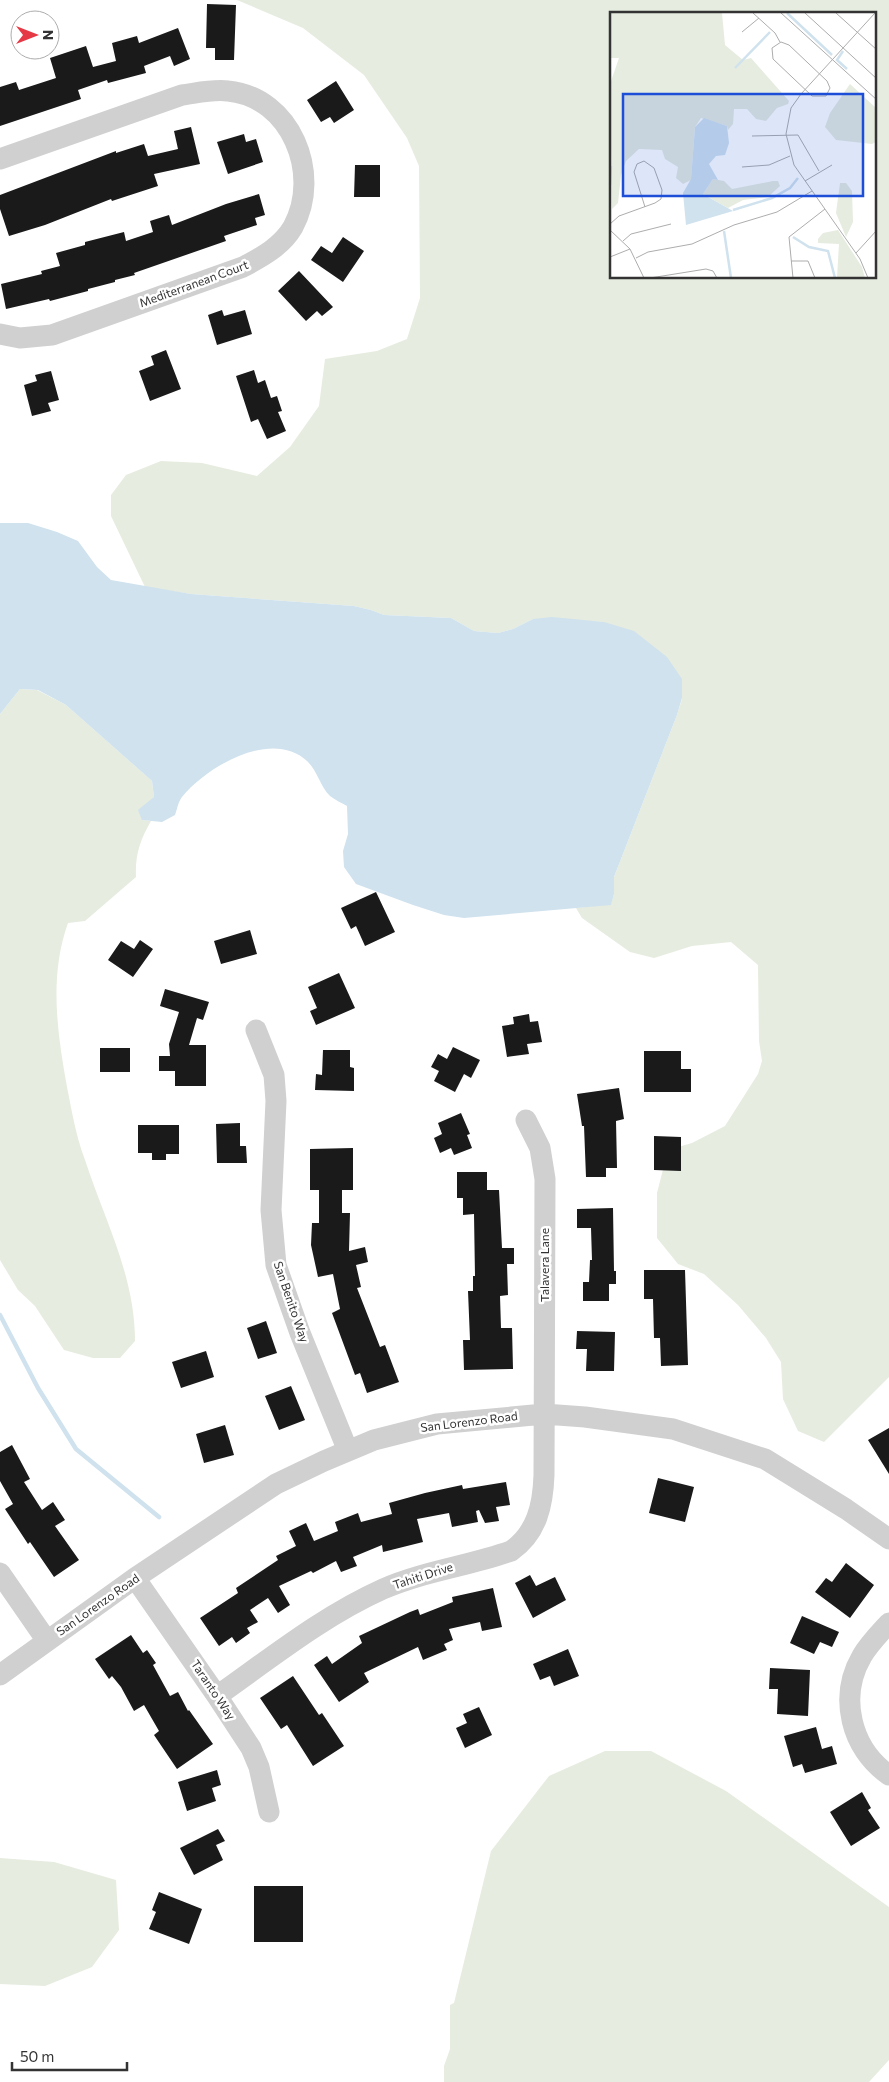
<svg xmlns="http://www.w3.org/2000/svg" width="889" height="2082" font-family="Commissioner,sans-serif">
	<style>
		.green { fill: #e6ecdf; fill-rule: evenodd }
		.water { fill: #cfe2ee }
		.lines { fill: none; stroke-linecap: round; stroke-linejoin: round }
		.stream { stroke: #cfe2ee; stroke-width: 4.5 }
		.building { fill: #1a1a1a }
		.minor { stroke: #d0d0d0; stroke-width: 21 }
		.labels { text-anchor: middle; stroke-width: 5; stroke-linejoin: round; paint-order: stroke }
		.street-label { font-size: 12px; fill: #333; stroke: #fff }
		.inset-river { fill: none; stroke: #cfe2ee; stroke-width: 2.5 }
		.inset-road { fill: none; stroke: #adadad; stroke-width: 1 }
		.view { fill: #1d4ed8; fill-opacity: 0.15; stroke: #1d4ed8; stroke-width: 2.5 }
		.inset-edge { fill: none; stroke: #333; stroke-width: 2.5 }
	</style>
	<rect width="100%" height="100%" fill="#fff"/>
	<path class="green" d="M237 0H889V1377L824 1442 798 1431 783 1399 781 1362 766 1338 738 1305 704 1274 678 1264 657 1238V1193L668 1150 692 1143 725 1126 758 1074 762 1061 759 1041 758 965 731 942 692 946 654 958 630 952 582 918 576 908 611 904 614 894V877L677 715 682 699 604 622 533 619 513 629 498 633 474 631 451 618 384 615 371 610 354 606 191 594 145 587 111 516V495L126 475 161 461 202 463 257 476 290 447 319 406 325 359 377 351 407 339 420 298 419 166 407 138 364 75 303 28ZM612 14H875V278H612Z
		M20 689 37 690 66 705 152 781 154 797 142 820 151 821C140 840 135 855 136 877L85 921 68 923C49 976 57 1032 67 1087 72 1112 76 1136 85 1160 105 1221 135 1276 135 1341L120 1358H93L64 1350 35 1306 18 1290 0 1260V714Z
		M605 1751H651L726 1791 889 1907V2060L869 2082H444V2066L450 2049V2005L454 2003 491 1851 549 1776Z
		M0 1858 54 1862 116 1880 119 1930 92 1967 45 1986 0 1984Z"/>
	<path class="water" d="M0 523H28L57 532 78 541 97 567 111 580 191 594 354 606 371 610 384 615 451 618 474 631 498 633 513 629 533 619 552 617 604 622 634 631 667 657 682 679V698L677 715 614 877V894L611 905 464 918 444 915 413 905 356 884 344 867 343 851 348 834 347 806C342 803 335 800 330 796 320 786 317 770 307 761 272 728 206 767 182 797 178 802 177 810 175 815L162 822 142 820 138 810 154 797 152 781 66 705 38 690 20 689 0 714Z"/>
	<g class="lines">
		<path class="stream" d="M0 1315 38 1388 76 1449 159 1517"/>
	</g>
	<path class="building" d="M207 4 236 5 234 60H215V48H206Z
		M178 28 190 59 174 66 170 56 144 66 146 73 108 83 107 80 78 90 81 99 0 126V87L16 82 19 90 56 78 50 58 86 46 93 67 116 61 112 43 137 36 139 43Z
		M336 81 354 110 334 123 330 117 321 122 307 100Z
		M191 127 200 164 154 174 158 186 112 201 111 199 45 225 9 236 0 209V195L116 151V153L144 144 148 156 178 149 174 131Z
		M244 134 246 142 256 139 263 162 228 174 217 142Z
		M355 165H380V197H354Z
		M259 194 265 215 255 218 257 225 224 236 226 241 134 273 135 275 115 280V282L88 289V291L50 301 49 299 6 309 1 284 42 274 41 271 60 266 56 253 85 245V242L124 232 126 241 153 232 150 221 169 215 172 225 226 204Z
		M343 237 364 251 343 282 311 260 321 246 332 253Z
		M299 271 333 307 322 316 317 311 306 321 278 291Z
		M222 310 224 316 245 310 252 334 217 345 208 315Z
		M166 350 181 389 150 401 139 371 154 365 151 356Z
		M254 370 258 383 265 380 271 398 277 396 282 411 278 412 286 431 267 439 258 419 251 422 236 376Z
		M51 371 59 400 48 403 51 411 32 416 24 385 37 381 35 375Z
		M376 892 395 932 365 946 356 926 351 929 341 908Z
		M250 930 257 954 221 964 214 941Z
		M140 940 153 949 133 977 108 960 121 941 134 949Z
		M339 973 355 1008 316 1025 310 1011 317 1008 308 987Z
		M165 989 209 1002 203 1020 197 1018 189 1045H206V1086H175V1071H159V1056H170L169 1044 179 1012 160 1006Z
		M529 1014 530 1022 538 1021 542 1042 527 1044 529 1054 507 1057 502 1026 514 1024 513 1017Z
		M453 1047 480 1060 471 1078 464 1074 455 1092 434 1081 439 1071 431 1067 438 1054 447 1059Z
		M100 1048H130V1072H100Z
		M323 1050H350V1067L354 1068V1091L315 1090 316 1074 322 1075Z
		M644 1051H681V1069H691V1092H644Z
		M619 1088 624 1119 616 1121 617 1168H606V1177H586L584 1126H582L577 1094Z
		M461 1113 470 1134 467 1135 472 1148 454 1155 451 1148 440 1153 434 1138 442 1134 438 1123Z
		M240 1123V1146H246L247 1163H217L216 1124Z
		M138 1125H179V1154H166V1160H152V1153H138Z
		M654 1136 681 1137V1171L654 1170Z
		M353 1148V1190H342V1213H350L349 1251 365 1247 368 1262 356 1265 361 1287 357 1288 380 1347 385 1345 399 1382 367 1393 360 1373 355 1375 332 1313 340 1309 333 1274 318 1277 311 1245 312 1223H319V1190H310V1149Z
		M457 1172H487V1190H499L502 1248H514V1264H507L508 1295 500 1296 501 1328H512L513 1369 464 1370 463 1340H470L468 1291H473V1276H475L474 1214 463 1215V1198H457Z
		M613 1208 614 1271H616V1284H609V1301H583V1282H589L590 1260H592L591 1228H577V1209Z
		M644 1270H685L688 1365 661 1366 660 1338H654L653 1299H644Z
		M266 1321 277 1353 258 1359 247 1328Z
		M577 1331 615 1332 614 1371H586L587 1349H576Z
		M206 1351 214 1377 181 1388 172 1362Z
		M291 1386 305 1420 279 1430 265 1396Z
		M225 1425 234 1455 204 1463 196 1434Z
		M889 1428V1474L868 1440Z
		M12 1445 30 1479 24 1482 42 1510 53 1502 65 1520 55 1526 79 1560 54 1577 30 1542 28 1544 5 1509 13 1504 0 1481V1452Z
		M658 1478 694 1487 685 1522 649 1513Z
		M506 1482 510 1505 496 1507 499 1521 485 1523 479 1510 476 1511 478 1522 452 1527 449 1513 417 1519 423 1542 383 1552 382 1545 353 1557 357 1566 341 1572 336 1561 313 1573 311 1571 279 1586 290 1605 278 1613 268 1598 250 1610 258 1622 247 1628 250 1633 236 1643 232 1637 219 1646 200 1618 238 1593 236 1588 278 1560 276 1556 296 1546 289 1531 306 1523 314 1541 338 1531 335 1522 358 1513 361 1522 392 1514 389 1503 425 1493 462 1485 463 1489Z
		M846 1563 874 1585 850 1618 815 1592 826 1578 832 1582Z
		M530 1575 536 1586 555 1577 566 1600 533 1618 515 1583Z
		M493 1588 502 1627 482 1631 480 1622 449 1629 453 1640 444 1644 447 1650 423 1660 418 1647 364 1673 369 1682 339 1702 314 1665 327 1656 332 1664 362 1643 359 1636 410 1612 418 1609 420 1615 453 1602 452 1597Z
		M802 1616 839 1632 832 1647 820 1642 814 1654 790 1643Z
		M131 1635 143 1653 147 1650 156 1663 153 1665 170 1696 178 1692 188 1711 189 1710 213 1744 177 1769 154 1735 159 1731 144 1705 134 1711 121 1687 112 1676 109 1679 95 1659Z
		M568 1649 579 1676 554 1686 550 1676 540 1680 533 1664Z
		M770 1668 810 1670 808 1716 777 1714 778 1689H769Z
		M293 1676 319 1715 322 1713 344 1746 313 1766 287 1725 281 1729 260 1698Z
		M479 1707 492 1735 465 1748 456 1728 467 1723 463 1714Z
		M816 1727 822 1749 832 1746 837 1764 805 1773 802 1764 793 1767 784 1736Z
		M217 1770 221 1785 212 1788 216 1801 187 1811 178 1782Z
		M862 1792 871 1808 868 1810 880 1828 851 1846 830 1812Z
		M218 1829 225 1841 216 1845 223 1860 194 1875 180 1848Z
		M254 1886H303V1942H254Z
		M159 1892 202 1909 189 1944 149 1929 156 1912 152 1910Z"/>
	<g class="lines">
		<path class="minor" d="M0 159 182 95C197 93 213 89 228 91 291 97 322 174 293 227 282 246 262 257 243 267L52 335 20 338 0 334
			M256 1030 274 1075 276 1101 271 1210 276 1265 300 1333 348 1451
			M0 1573 47 1641
			M135 1578 217 1696 251 1748 259 1767 269 1812
			M889 1623C879 1634 869 1644 862 1656 838 1697 851 1749 889 1775
			M0 1675 135 1578 276 1484 324 1461 374 1440 437 1424 544 1414 585 1417 673 1429 765 1459 846 1509 889 1539
			M217 1696C271 1658 323 1616 383 1589 424 1571 469 1566 511 1551 537 1533 543 1505 544 1475L545 1179 540 1148 526 1120"/>
	</g>
	<g class="labels">
		<g class="street-label">
			<text transform="translate(194 284) rotate(-20)" y="4">Mediterranean Court</text>
			<text transform="translate(545 1265) rotate(-90)" y="4">Talavera Lane</text>
			<text transform="translate(291 1302) rotate(71)" y="4">San Benito Way</text>
			<text transform="translate(469 1422) rotate(-7)" y="4">San Lorenzo Road</text>
			<text transform="translate(423 1576) rotate(-18)" y="4">Tahiti Drive</text>
			<text transform="translate(98 1605) rotate(-35)" y="4">San Lorenzo Road</text>
			<text transform="translate(213 1690) rotate(56)" y="4">Taranto Way</text>
		</g>
	</g>
	<g transform="translate(610 12)">
		<rect width="266" height="266" fill="#fff"/>
		<path d="M0 1H112L115 33 133 48 141 46 179 89 178 92 167 96 156 109 146 107 137 97H124L123 112 118 118 117 114 91 106 85 115 81 168 73 172 66 166 68 155 55 147 52 138 29 137 16 149 11 163 8 191 2 197 0 72 9 46H0ZM240 72 266 96V130L262 132 226 128 215 115 220 101ZM103 167 114 169 122 177 163 169H168L170 174 158 185 133 188 118 196 93 182ZM230 171H236L242 179 243 210 236 225 226 201ZM228 218 252 255 255 266H227L229 232 208 231V227L213 221Z" fill="#e6ecdf"/>
		<path d="M94 106 117 114 119 131 115 143 106 144 99 152 108 168 103 167 93 182 123 199 76 213 73 181 81 167 85 115Z" fill="#cfe2ee"/>
		<path class="inset-river" d="M177 1 222 43M233 39 227 48 237 57M125 56 160 20M0 173 1 154M123 198 162 186 180 176 188 166M114 219 121 266M183 225 199 235 218 239 225 266"/>
		<path class="inset-road" d="M143 1 165 21 170 30M171 1 267 88M195 1 267 67M226 1 267 38M132 20 149 6M171 30 179 33 217 69 220 76 216 84H202L163 47 162 36ZM142 124 188 123 209 159M132 155 159 153 180 144M195 169 222 153M0 212 9 204 45 191 51 187 52 178 44 156 34 149 27 152 24 160 35 195M0 218 20 237 34 266M13 229 21 222 61 212M246 241 267 218M0 245 20 237M26 246 38 240 82 232 124 213 167 200 202 179M181 249H198L205 266M40 266 96 257 103 259 107 266M183 266 179 225 215 197M258 266 250 247 184 153 176 122 181 96 191 82 265 1"/>
		<path class="view" d="M13 82H253V184H13Z"/>
		<rect width="266" height="266" class="inset-edge"/>
	</g>
	<g transform="translate(35 35) rotate(90)"><circle r="24" fill="#ffffff" stroke="#adadad"/>
	<path d="M0-4L9 19L0 12L-9 19Z" fill="#e63946"/>
	<text y="-8" font-size="14" font-weight="bold" text-anchor="middle" fill="#333333">N</text>
	</g>
	<path d="M12 2062v8h115v-8" fill="none" stroke="#333333" stroke-width="2.5"/>
	<text x="20" y="2062" font-size="15" fill="#333333" stroke="#ffffff" stroke-width="4" paint-order="stroke">50 m</text>
</svg>
